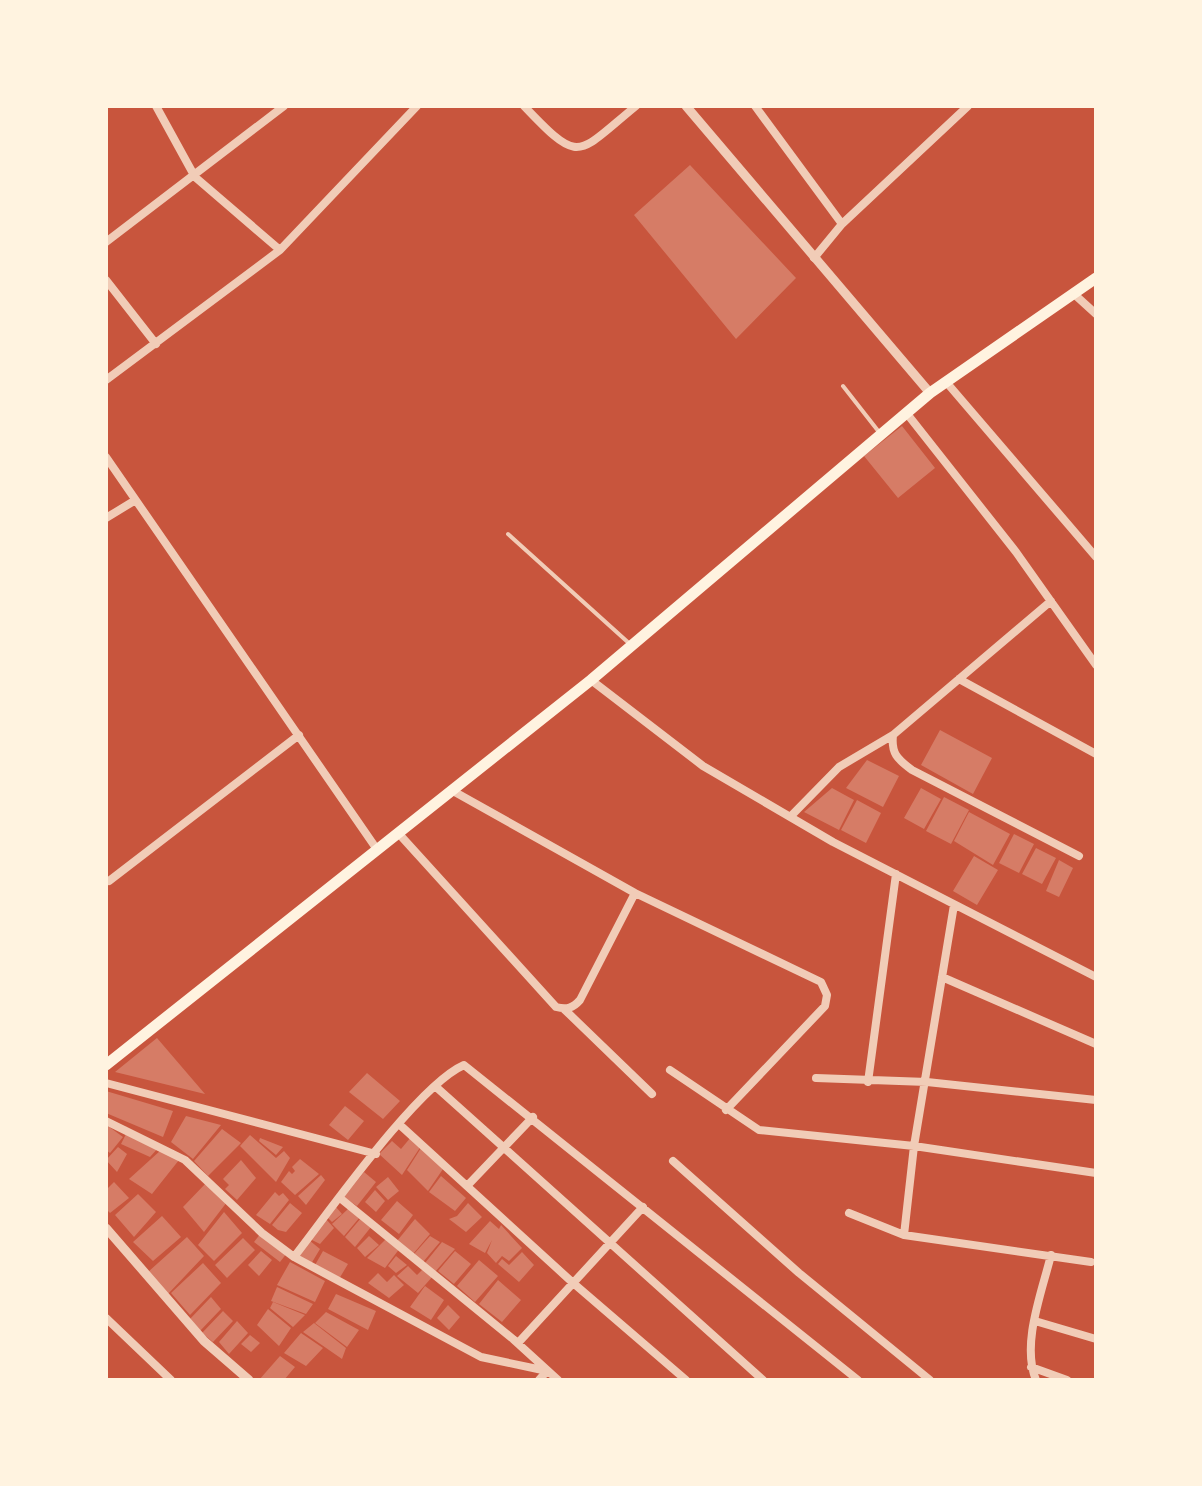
<svg xmlns="http://www.w3.org/2000/svg" width="1202" height="1486" font-family="Lato,sans-serif">
	<style>
		.building { fill: #d67c66 }
		.lines { fill: none; stroke-linecap: round; stroke-linejoin: round }
		.service { stroke: #f1ccb7; stroke-width: 4 }
		.minor { stroke: #f1ccb7; stroke-width: 8 }
		.tertiary { stroke: #f1ccb7; stroke-width: 9 }
		.secondary { stroke: #fff3e0; stroke-width: 11 }
	</style>
	<rect width="100%" height="100%" fill="#c8553d"/>
	<path class="building" d="M690 165 796 278 736 339 634 215Z
		M902 426 935 468 898 498 864 456Z
		M940 730 992 758 973 794 921 765Z
		M867 760 899 776 883 807 846 788Z
		M832 788 854 800 839 830 804 812Z
		M921 788 941 799 924 829 904 818Z
		M944 797 969 810 951 844 926 831Z
		M857 800 881 813 866 843 841 830Z
		M969 812 1010 834 993 865 954 841Z
		M1014 834 1034 844 1019 873 999 863Z
		M1036 848 1056 858 1042 884 1022 874Z
		M974 856 998 870 977 905 953 891Z
		M1059 860 1073 868 1059 897 1046 891Z
		M157 1038 205 1094 115 1072Z
		M367 1073 400 1101 383 1119 349 1092Z
		M106 1091 173 1111 163 1137 106 1113Z
		M345 1106 364 1121 348 1140 329 1125Z
		M186 1116 221 1125 193 1159 171 1142Z
		M108 1126 123 1137 110 1153 106 1150Z
		M222 1129 241 1143 208 1176 194 1161Z
		M127 1132 159 1147 150 1157 121 1144Z
		M250 1135 276 1158 284 1151 290 1158 276 1182 240 1146Z
		M411 1137 421 1146 402 1175 379 1154 392 1141 401 1149Z
		M260 1138 283 1147 276 1155 259 1141Z
		M118 1147 127 1154 117 1172 106 1160Z
		M421 1148 443 1169 428 1191 407 1170Z
		M161 1150 179 1160 152 1194 129 1179Z
		M300 1159 319 1174 295 1195 281 1182 289 1171 292 1174 295 1171 292 1167Z
		M241 1160 256 1178 237 1200 225 1189 229 1185 223 1179Z
		M364 1172 376 1182 357 1206 344 1197Z
		M321 1175 325 1180 306 1205 298 1196Z
		M441 1176 466 1198 455 1211 429 1192Z
		M388 1177 399 1191 388 1200 376 1187Z
		M114 1182 129 1198 110 1213 106 1209V1190Z
		M207 1182 227 1202 204 1232 183 1207Z
		M375 1190 385 1201 376 1212 365 1202Z
		M275 1192 279 1196 283 1193 289 1200 270 1224 256 1215Z
		M138 1194 156 1212 134 1237 115 1215Z
		M397 1201 413 1215 399 1234 381 1220Z
		M290 1203 302 1213 286 1232 278 1230 272 1225Z
		M468 1203 482 1217 466 1232 449 1219 457 1216Z
		M336 1207 342 1214 332 1222 327 1217Z
		M349 1208 360 1217 344 1236 332 1224Z
		M224 1212 242 1233 214 1261 198 1245Z
		M162 1216 181 1237 153 1261 133 1242Z
		M361 1218 371 1227 355 1247 345 1237Z
		M326 1219 334 1228 320 1244 310 1239Z
		M415 1219 430 1234 413 1254 397 1241Z
		M490 1221 499 1229 501 1225 522 1248 509 1261 502 1256 496 1263 487 1253 492 1240 485 1253 469 1244Z
		M261 1233 287 1253 280 1262 254 1242Z
		M369 1236 379 1245 365 1257 357 1248Z
		M430 1236 440 1242 423 1262 414 1254Z
		M187 1237 204 1256 168 1294 148 1272Z
		M243 1238 255 1250 227 1278 215 1265Z
		M387 1238 400 1248 385 1268 367 1258Z
		M309 1240 320 1249 311 1264 297 1256Z
		M442 1242 455 1249 435 1272 425 1263Z
		M261 1251 272 1260 259 1276 248 1265Z
		M323 1251 348 1264 339 1279 315 1265Z
		M455 1251 471 1264 454 1284 438 1271Z
		M522 1252 534 1265 519 1282 498 1264 502 1259 509 1265Z
		M396 1256 407 1265 396 1273 388 1266Z
		M479 1260 498 1276 475 1302 457 1286Z
		M290 1262 325 1281 315 1302 277 1285Z
		M203 1263 221 1283 190 1315 171 1293Z
		M408 1266 417 1275 424 1268 433 1276 418 1293 397 1276Z
		M378 1273 387 1282 394 1275 404 1285 389 1298 368 1283Z
		M498 1280 521 1300 502 1322 479 1304Z
		M425 1286 444 1300 431 1320 410 1307Z
		M277 1287 313 1304 306 1314 271 1301Z
		M336 1294 376 1311 368 1330 328 1309Z
		M211 1297 221 1309 199 1332 189 1320Z
		M273 1302 305 1315 293 1327 270 1308Z
		M448 1305 460 1317 449 1330 437 1318Z
		M268 1309 291 1328 279 1346 257 1325Z
		M223 1311 233 1321 213 1342 202 1333Z
		M326 1312 359 1330 347 1347 315 1323Z
		M237 1321 248 1333 229 1354 219 1342Z
		M314 1323 346 1348 342 1359 303 1332Z
		M301 1333 323 1348 306 1366 284 1353Z
		M250 1335 260 1343 251 1352 241 1344Z
		M280 1356 295 1367 284 1380H259Z"/>
	<g class="lines">
		<path class="service" d="M843 386 879 432
			M508 534 631 645"/>
		<path class="minor" d="M156 106 195 177 280 250
			M524 106C581 166 576 155 636 106
			M755 106 842 224
			M106 242 284 106
			M814 258 842 224 968 106
			M106 280 156 344
			M1074 294 1096 314
			M106 380 280 250 417 106
			M947 383 1096 557
			M908 415 1016 552 1096 665
			M106 457 376 848
			M106 518 134 501
			M959 679 1096 754
			M591 680 703 766 833 842 1096 977
			M893 735C891 753 897 759 912 770L1079 856
			M453 791 635 893 821 982 827 995 825 1006 726 1110
			M790 817 839 767 893 735 1051 601
			M400 835 556 1007C567 1010 573 1008 580 1000L635 893
			M109 881 299 735
			M942 977 1096 1044
			M564 1009 652 1094
			M670 1070 759 1130 914 1146 1096 1173
			M816 1078 927 1082 1096 1100
			M868 1082 896 874
			M106 1083 376 1154
			M435 1086 763 1380
			M106 1121 185 1160 262 1233 294 1257 481 1357 547 1371 539 1380
			M400 1125 572 1282 686 1380
			M673 1161 799 1273 930 1380
			M467 1186 533 1117
			M340 1198 513 1339 558 1380
			M849 1213 904 1235 1091 1262
			M904 1235 914 1146 954 905
			M294 1257C329 1212 418 1085 464 1065L858 1380
			M106 1318 171 1380
			M1035 1321 1096 1339
			M518 1343 643 1207
			M1031 1367 1067 1380
			M1036 1380C1021 1344 1042 1292 1051 1255"/>
		<path class="tertiary" d="M686 106 930 393
			M106 1228 204 1341 249 1380"/>
		<path class="secondary" d="M106 1065 591 680 930 393 1096 278"/>
	</g>
	<rect width="1202" height="1486" fill="none" stroke="#fff3e0" stroke-width="216"/>
</svg>
